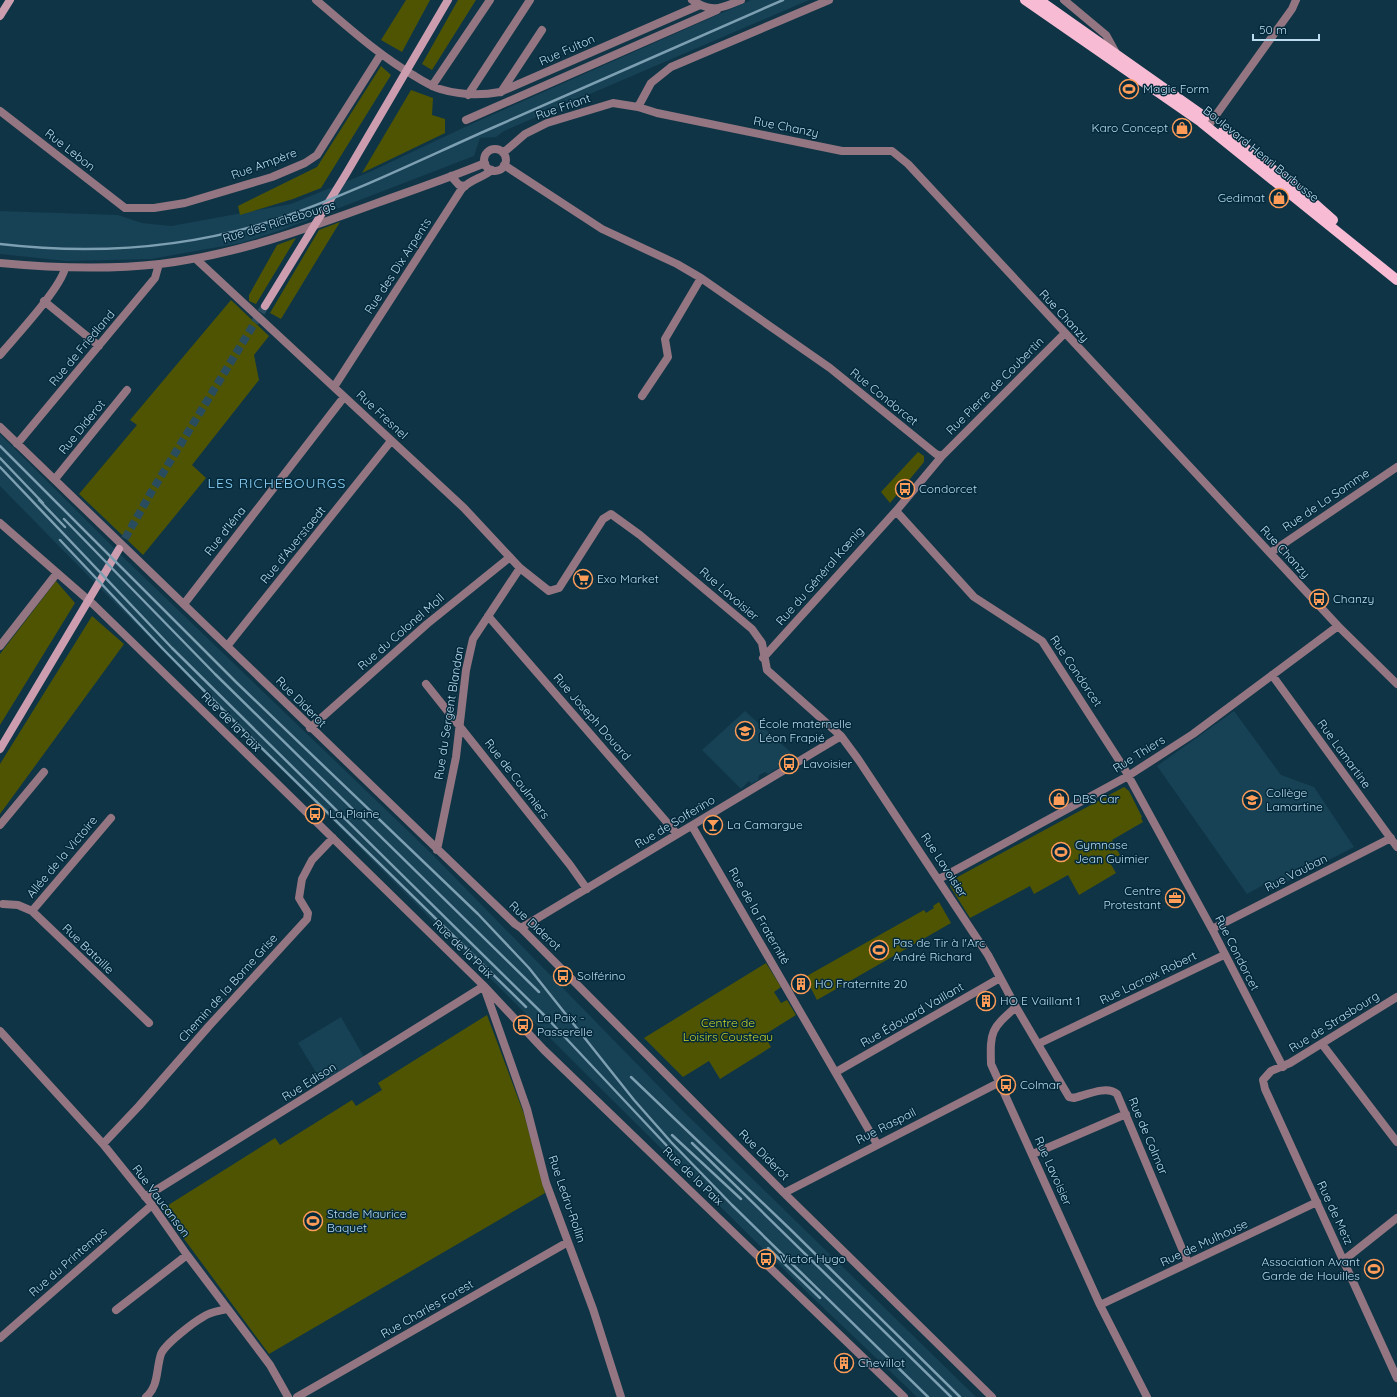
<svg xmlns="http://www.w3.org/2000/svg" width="1397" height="1397" font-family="Quicksand,sans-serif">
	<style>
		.built { fill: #174155 }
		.green { fill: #4f5403 }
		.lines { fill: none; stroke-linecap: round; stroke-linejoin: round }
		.secondary-tunnel { stroke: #294d5f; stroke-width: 8; stroke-dasharray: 8 4; stroke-linecap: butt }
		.street { stroke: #937681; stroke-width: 8 }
		.secondary { stroke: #cb9daf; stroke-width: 8 }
		.primary { stroke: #f7bcd3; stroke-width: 10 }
		.rail { stroke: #7d9fb2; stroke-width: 2.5 }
		.labels { text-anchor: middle; stroke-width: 3; stroke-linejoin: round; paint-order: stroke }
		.street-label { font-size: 12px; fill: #bbdbee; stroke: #03293b }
		.poi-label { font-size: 12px; fill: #bbdbee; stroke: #03293b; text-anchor: start }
		.park-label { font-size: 12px; fill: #c9d428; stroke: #03293b }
		.quarter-label { font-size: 14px; letter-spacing: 1px; fill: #8fd3f9; stroke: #03293b }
	</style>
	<rect width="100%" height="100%" fill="#0f3446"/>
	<path class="built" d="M751 0H809L504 131 496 137 480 138 474 156 282 230 241 243 151 259 66 261 0 254V211L118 215 142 223 171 226 291 204 372 171 467 126Z
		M0 434 123 557 432 854 681 1109 976 1397H917L811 1296 593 1081 102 590 0 486Z
		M745 711 796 757 768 774 765 772 759 775 758 780 751 784 749 781 741 789 702 750Z
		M1234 711 1281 775 1314 787 1354 847 1269 891 1265 884 1247 894 1157 766Z
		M341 1017 364 1057 322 1082 298 1043Z"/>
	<path class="green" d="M406 0H430L402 52 381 40Z
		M458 0H476L432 70 422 64Z
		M381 66 391 75 321 188 293 199 240 215 238 206 317 167Z
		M411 90 433 98 432 115 445 119V133L362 173Z
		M340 222 281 319 270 313 319 230Z
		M296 238 256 304 249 301V295L277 245Z
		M231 300 269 336 254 355 259 380 192 465 206 478 143 555 79 494 137 425 130 420Z
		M918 452 924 456V462L890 503 881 492Z
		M56 581 75 603 0 725V654Z
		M92 616 124 644 0 814V764Z
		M1124 787 1129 791 1142 817 1141 818 1143 822 1112 840 1120 855 1109 861 1116 873 1079 895 1068 875 1034 894 1030 886 970 918 950 886 952 880Z
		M939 902 951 923 817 1000 805 977 924 910 926 913 934 908 933 906Z
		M766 963 781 987 774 992 781 1003 787 1000 796 1015 764 1035 771 1047 720 1079 709 1061 683 1077 644 1038Z
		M487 1015 524 1114 545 1193 269 1354 162 1209 275 1138 280 1145 352 1100 356 1106 382 1090 378 1083Z"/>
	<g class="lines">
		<path class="secondary-tunnel" d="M119 549 152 491 265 306"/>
		<path class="street" d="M316 0C347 26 377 54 413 75 421 80 430 86 440 89 460 95 479 96 500 92L700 5
			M692 0C712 13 720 9 741 0
			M1064 0 1106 35 1116 53
			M432 86 490 0
			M501 92 542 30
			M468 95 530 0
			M638 107 651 83 671 67 829 0
			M0 111 125 208H154L185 203 272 177 305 163 317 155 381 54
			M466 120 717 10
			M1211 122 1292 9 1296 0
			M484 160a11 11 0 1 1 22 0a11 11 0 1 1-22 0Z
			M503 153 525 134 547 123 613 103 638 107 657 113 842 151H892L908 164 1338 626 1397 684
			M504 165 602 229 677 264 701 278 830 368 936 454 942 456
			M451 176 459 185 465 186
			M196 259 464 508 520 568 549 591 559 588 603 519 611 514 640 535 752 629 762 643 767 670 841 736 858 759 988 955 1016 1007 1069 1097 1074 1098C1086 1095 1107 1085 1117 1094L1188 1263
			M0 263C53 268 106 270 160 264 235 255 306 229 377 203 413 190 449 178 485 163
			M44 301 99 346
			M0 355C15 337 61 288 65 268
			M334 387 461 190C470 179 481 179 492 170
			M642 396 668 357 665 339 701 278
			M0 427 515 924 521 928 784 1193 992 1397
			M17 444 155 278 159 264
			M55 479 127 390
			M896 511 974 597 1042 641 1124 768 1212 929 1283 1067
			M0 523 94 605 207 715 484 986 544 1050 904 1397
			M1270 553 1397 467
			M184 604 344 397
			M488 616 677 834
			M228 645 391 441
			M0 646 57 573
			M763 658 896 511 942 456 1064 334
			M1272 675 1397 847
			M426 684 570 865 587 889
			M310 728 427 624 510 557
			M0 825 44 772
			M692 826 877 1144
			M437 850 456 757 466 670 473 639 520 568
			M939 879 1128 776 1193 734 1338 626
			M3 904 18 905 32 911 149 1023
			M32 911 111 818
			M521 928 841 736
			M1212 929 1391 838
			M484 987 527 1109 546 1183 593 1309 621 1397
			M1397 997 1290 1063 1271 1071 1263 1080 1265 1089 1397 1378
			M1016 1007C991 1029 990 1031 991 1064L1100 1305 1147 1397
			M0 1031 103 1144 152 1205 187 1255 270 1365 288 1397
			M1038 1044 1224 955
			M1322 1044 1397 1142
			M836 1072 1000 978
			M103 1144 139 1106 209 1026 307 919 308 913 299 898 302 879 312 860 333 838
			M1033 1154 1126 1114
			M784 1193 1000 1082
			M145 1197 484 986
			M1344 1260 1397 1218
			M1100 1305 1317 1202
			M116 1310 187 1255
			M0 1338 152 1205
			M146 1397C159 1386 156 1369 161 1354 165 1344 194 1322 203 1317 210 1312 220 1311 227 1309
			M297 1397 568 1242"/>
		<path class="secondary" d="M0 16 10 0
			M265 306 346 174 448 0
			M0 749 119 549"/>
		<path class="primary" d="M1025 0 1201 122 1397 280
			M1039 0 1205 117
			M1223 131 1298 189 1333 220"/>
		<path class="rail" d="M0 244C94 255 191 248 281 218 353 193 422 159 492 128 589 85 686 43 783 0
			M0 446 237 683 478 914 529 968 634 1100 671 1142 732 1205 928 1397
			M0 458 43 503
			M0 467 172 648 546 1017 668 1147
			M39 500 65 527
			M64 519 215 674 539 992
			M60 540 163 649 231 718 526 1007
			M631 1077 792 1231 960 1397
			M672 1135 741 1199
			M692 1143 951 1397
			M768 1248 820 1298"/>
	</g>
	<defs>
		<g id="stadium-ring" transform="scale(1)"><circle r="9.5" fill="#03293b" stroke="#fe9c58" stroke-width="1.5"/><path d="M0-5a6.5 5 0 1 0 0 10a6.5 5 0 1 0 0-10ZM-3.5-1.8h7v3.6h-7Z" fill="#fe9c58"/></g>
		<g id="shop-ring" transform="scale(1)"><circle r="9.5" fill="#03293b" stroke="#fe9c58" stroke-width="1.5"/><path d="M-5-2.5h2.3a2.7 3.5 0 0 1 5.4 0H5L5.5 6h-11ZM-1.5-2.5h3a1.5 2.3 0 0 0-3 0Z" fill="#fe9c58"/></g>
		<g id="bus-ring" transform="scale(1)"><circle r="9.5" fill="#03293b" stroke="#fe9c58" stroke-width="1.5"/><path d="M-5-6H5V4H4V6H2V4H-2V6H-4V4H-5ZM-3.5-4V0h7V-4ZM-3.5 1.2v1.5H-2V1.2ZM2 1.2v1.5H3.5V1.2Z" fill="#fe9c58"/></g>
		<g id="supermarket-ring" transform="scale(1)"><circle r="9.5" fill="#03293b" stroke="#fe9c58" stroke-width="1.5"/><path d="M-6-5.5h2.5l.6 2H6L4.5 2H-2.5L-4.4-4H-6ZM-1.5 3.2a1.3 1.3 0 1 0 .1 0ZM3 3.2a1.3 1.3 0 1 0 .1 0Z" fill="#fe9c58"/></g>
		<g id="school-ring" transform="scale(1)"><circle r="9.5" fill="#03293b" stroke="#fe9c58" stroke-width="1.5"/><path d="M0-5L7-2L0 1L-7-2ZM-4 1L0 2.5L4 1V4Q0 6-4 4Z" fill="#fe9c58"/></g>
		<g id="bar-ring" transform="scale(1)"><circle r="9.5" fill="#03293b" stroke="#fe9c58" stroke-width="1.5"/><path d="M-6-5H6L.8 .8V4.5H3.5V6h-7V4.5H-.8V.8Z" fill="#fe9c58"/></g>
		<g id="office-ring" transform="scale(1)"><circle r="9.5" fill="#03293b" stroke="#fe9c58" stroke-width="1.5"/><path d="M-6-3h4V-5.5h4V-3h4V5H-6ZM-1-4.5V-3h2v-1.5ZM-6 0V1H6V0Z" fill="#fe9c58"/></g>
		<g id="building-ring" transform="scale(1)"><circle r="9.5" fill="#03293b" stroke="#fe9c58" stroke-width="1.5"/><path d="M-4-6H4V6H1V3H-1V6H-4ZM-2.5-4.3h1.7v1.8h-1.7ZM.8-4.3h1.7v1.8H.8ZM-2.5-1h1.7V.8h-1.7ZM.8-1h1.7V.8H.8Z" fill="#fe9c58"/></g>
	</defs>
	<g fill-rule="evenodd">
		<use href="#stadium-ring" x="1129" y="89"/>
		<use href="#shop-ring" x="1182" y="128"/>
		<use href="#shop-ring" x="1279" y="198"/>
		<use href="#bus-ring" x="905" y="489"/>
		<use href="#supermarket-ring" x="583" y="579"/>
		<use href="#bus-ring" x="1319" y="599"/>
		<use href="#school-ring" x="745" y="731"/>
		<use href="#bus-ring" x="789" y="764"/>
		<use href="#shop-ring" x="1059" y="799"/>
		<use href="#school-ring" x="1252" y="800"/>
		<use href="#bus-ring" x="315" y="814"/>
		<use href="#bar-ring" x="713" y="825"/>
		<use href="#stadium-ring" x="1061" y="852"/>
		<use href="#office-ring" x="1175" y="898"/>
		<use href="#stadium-ring" x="879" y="950"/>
		<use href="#bus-ring" x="563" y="976"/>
		<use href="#building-ring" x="801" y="984"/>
		<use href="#building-ring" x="986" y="1001"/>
		<use href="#bus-ring" x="523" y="1025"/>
		<use href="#bus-ring" x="1006" y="1085"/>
		<use href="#stadium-ring" x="313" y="1221"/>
		<use href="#bus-ring" x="766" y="1259"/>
		<use href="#stadium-ring" x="1374" y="1269"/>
		<use href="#building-ring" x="844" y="1363"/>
	</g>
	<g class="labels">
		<g class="street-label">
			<text transform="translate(567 50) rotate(-24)" y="4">Rue Fulton</text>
			<text transform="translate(563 107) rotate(-19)" y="4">Rue Friant</text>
			<text transform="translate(786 127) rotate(11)" y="4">Rue Chanzy</text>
			<text transform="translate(70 150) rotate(38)" y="4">Rue Lebon</text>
			<text transform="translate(1261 154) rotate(39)" y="4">Boulevard Henri Barbusse</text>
			<text transform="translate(264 164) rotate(-20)" y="4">Rue Ampère</text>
			<text transform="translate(279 222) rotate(-17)" y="4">Rue des Richebourgs</text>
			<text transform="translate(398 266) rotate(-57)" y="4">Rue des Dix Arpents</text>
			<text transform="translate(1064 316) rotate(47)" y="4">Rue Chanzy</text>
			<text transform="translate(82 348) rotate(-50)" y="4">Rue de Friedland</text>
			<text transform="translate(995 386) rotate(-45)" y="4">Rue Pierre de Coubertin</text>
			<text transform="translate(884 397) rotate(39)" y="4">Rue Condorcet</text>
			<text transform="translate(382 415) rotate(43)" y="4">Rue Fresnel</text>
			<text transform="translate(82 427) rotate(-51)" y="4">Rue Diderot</text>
			<text transform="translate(1326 500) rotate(-34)" y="4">Rue de La Somme</text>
			<text transform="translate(225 531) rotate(-52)" y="4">Rue d'Iéna</text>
			<text transform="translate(293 545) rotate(-51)" y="4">Rue d'Auerstaedt</text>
			<text transform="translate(1285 552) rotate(47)" y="4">Rue Chanzy</text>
			<text transform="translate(820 576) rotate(-49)" y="4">Rue du Général Kœnig</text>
			<text transform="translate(729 594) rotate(41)" y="4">Rue Lavoisier</text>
			<text transform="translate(401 632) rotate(-41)" y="4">Rue du Colonel Moll</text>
			<text transform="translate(1076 671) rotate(56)" y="4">Rue Condorcet</text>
			<text transform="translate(301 702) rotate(45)" y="4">Rue Diderot</text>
			<text transform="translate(449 713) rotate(-81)" y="4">Rue du Sergent Blandan</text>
			<text transform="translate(592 717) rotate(49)" y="4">Rue Joseph Douard</text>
			<text transform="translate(231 722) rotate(45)" y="4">Rue de la Paix</text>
			<text transform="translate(1139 754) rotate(-32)" y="4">Rue Thiers</text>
			<text transform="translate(1344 754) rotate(54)" y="4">Rue Lamartine</text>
			<text transform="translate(517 779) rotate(52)" y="4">Rue de Coulmiers</text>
			<text transform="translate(675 822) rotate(-31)" y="4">Rue de Solferino</text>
			<text transform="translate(62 857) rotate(-50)" y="4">Allée de la Victoire</text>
			<text transform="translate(944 865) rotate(57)" y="4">Rue Lavoisier</text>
			<text transform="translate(1296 873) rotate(-27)" y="4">Rue Vauban</text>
			<text transform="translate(759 916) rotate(60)" y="4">Rue de la Fraternité</text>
			<text transform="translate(535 926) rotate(43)" y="4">Rue Diderot</text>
			<text transform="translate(88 949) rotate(44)" y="4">Rue Bataille</text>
			<text transform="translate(463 949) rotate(44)" y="4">Rue de la Paix</text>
			<text transform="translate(1237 953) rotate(63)" y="4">Rue Condorcet</text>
			<text transform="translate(1148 978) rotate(-26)" y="4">Rue Lacroix Robert</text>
			<text transform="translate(228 988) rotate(-48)" y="4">Chemin de la Borne Grise</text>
			<text transform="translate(912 1015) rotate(-30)" y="4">Rue Édouard Vaillant</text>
			<text transform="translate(1334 1022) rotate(-32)" y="4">Rue de Strasbourg</text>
			<text transform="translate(309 1082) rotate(-32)" y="4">Rue Edison</text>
			<text transform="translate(886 1126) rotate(-27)" y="4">Rue Raspail</text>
			<text transform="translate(1148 1136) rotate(67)" y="4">Rue de Colmar</text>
			<text transform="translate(764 1155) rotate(45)" y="4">Rue Diderot</text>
			<text transform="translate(1053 1171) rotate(66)" y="4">Rue Lavoisier</text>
			<text transform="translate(693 1176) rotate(44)" y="4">Rue de la Paix</text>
			<text transform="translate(567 1199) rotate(71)" y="4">Rue Ledru-Rollin</text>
			<text transform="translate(161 1201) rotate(53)" y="4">Rue Vaucanson</text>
			<text transform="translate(1335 1213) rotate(65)" y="4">Rue de Metz</text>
			<text transform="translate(1204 1243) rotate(-25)" y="4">Rue de Mulhouse</text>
			<text transform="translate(68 1262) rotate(-41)" y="4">Rue du Printemps</text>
			<text transform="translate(427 1309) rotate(-30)" y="4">Rue Charles Forest</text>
		</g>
		<g class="poi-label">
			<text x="1143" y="93">Magic Form</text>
			<text x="1168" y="132" text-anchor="end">Karo Concept</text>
			<text x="1265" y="202" text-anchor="end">Gedimat</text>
			<text x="919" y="493">Condorcet</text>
			<text x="597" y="583">Exo Market</text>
			<text x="1333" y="603">Chanzy</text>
			<text x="759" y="728">École maternelle<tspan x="759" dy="14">Léon Frapié</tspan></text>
			<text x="803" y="768">Lavoisier</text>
			<text x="1266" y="797">Collège<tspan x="1266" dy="14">Lamartine</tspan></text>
			<text x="1073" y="803">DBS Car</text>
			<text x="329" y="818">La Plaine</text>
			<text x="727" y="829">La Camargue</text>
			<text x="1075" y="849">Gymnase<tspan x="1075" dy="14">Jean Guimier</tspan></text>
			<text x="1161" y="895" text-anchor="end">Centre<tspan x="1161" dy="14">Protestant</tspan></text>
			<text x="893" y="947">Pas de Tir à l'Arc<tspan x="893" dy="14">André Richard</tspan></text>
			<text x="577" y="980">Solférino</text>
			<text x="815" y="988">HO Fraternite 20</text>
			<text x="1000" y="1005">HO E Vaillant 1</text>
			<text x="537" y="1022">La Paix -<tspan x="537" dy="14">Passerelle</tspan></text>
			<text x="1020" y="1089">Colmar</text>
			<text x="327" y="1218">Stade Maurice<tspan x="327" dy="14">Baquet</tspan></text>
			<text x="780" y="1263">Victor Hugo</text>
			<text x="1360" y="1266" text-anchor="end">Association Avant<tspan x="1360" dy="14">Garde de Houilles</tspan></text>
			<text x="858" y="1367">Chevillot</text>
		</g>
		<g class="park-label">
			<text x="728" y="1027">Centre de<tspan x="728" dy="14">Loisirs Cousteau</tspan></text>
		</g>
		<g class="quarter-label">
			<text x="277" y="488">LES RICHEBOURGS</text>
		</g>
	</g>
	<path d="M1253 34v6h66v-6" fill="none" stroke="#bbdbee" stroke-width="2"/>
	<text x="1259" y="34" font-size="12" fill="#bbdbee" stroke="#03293b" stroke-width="3" paint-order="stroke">50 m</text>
</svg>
